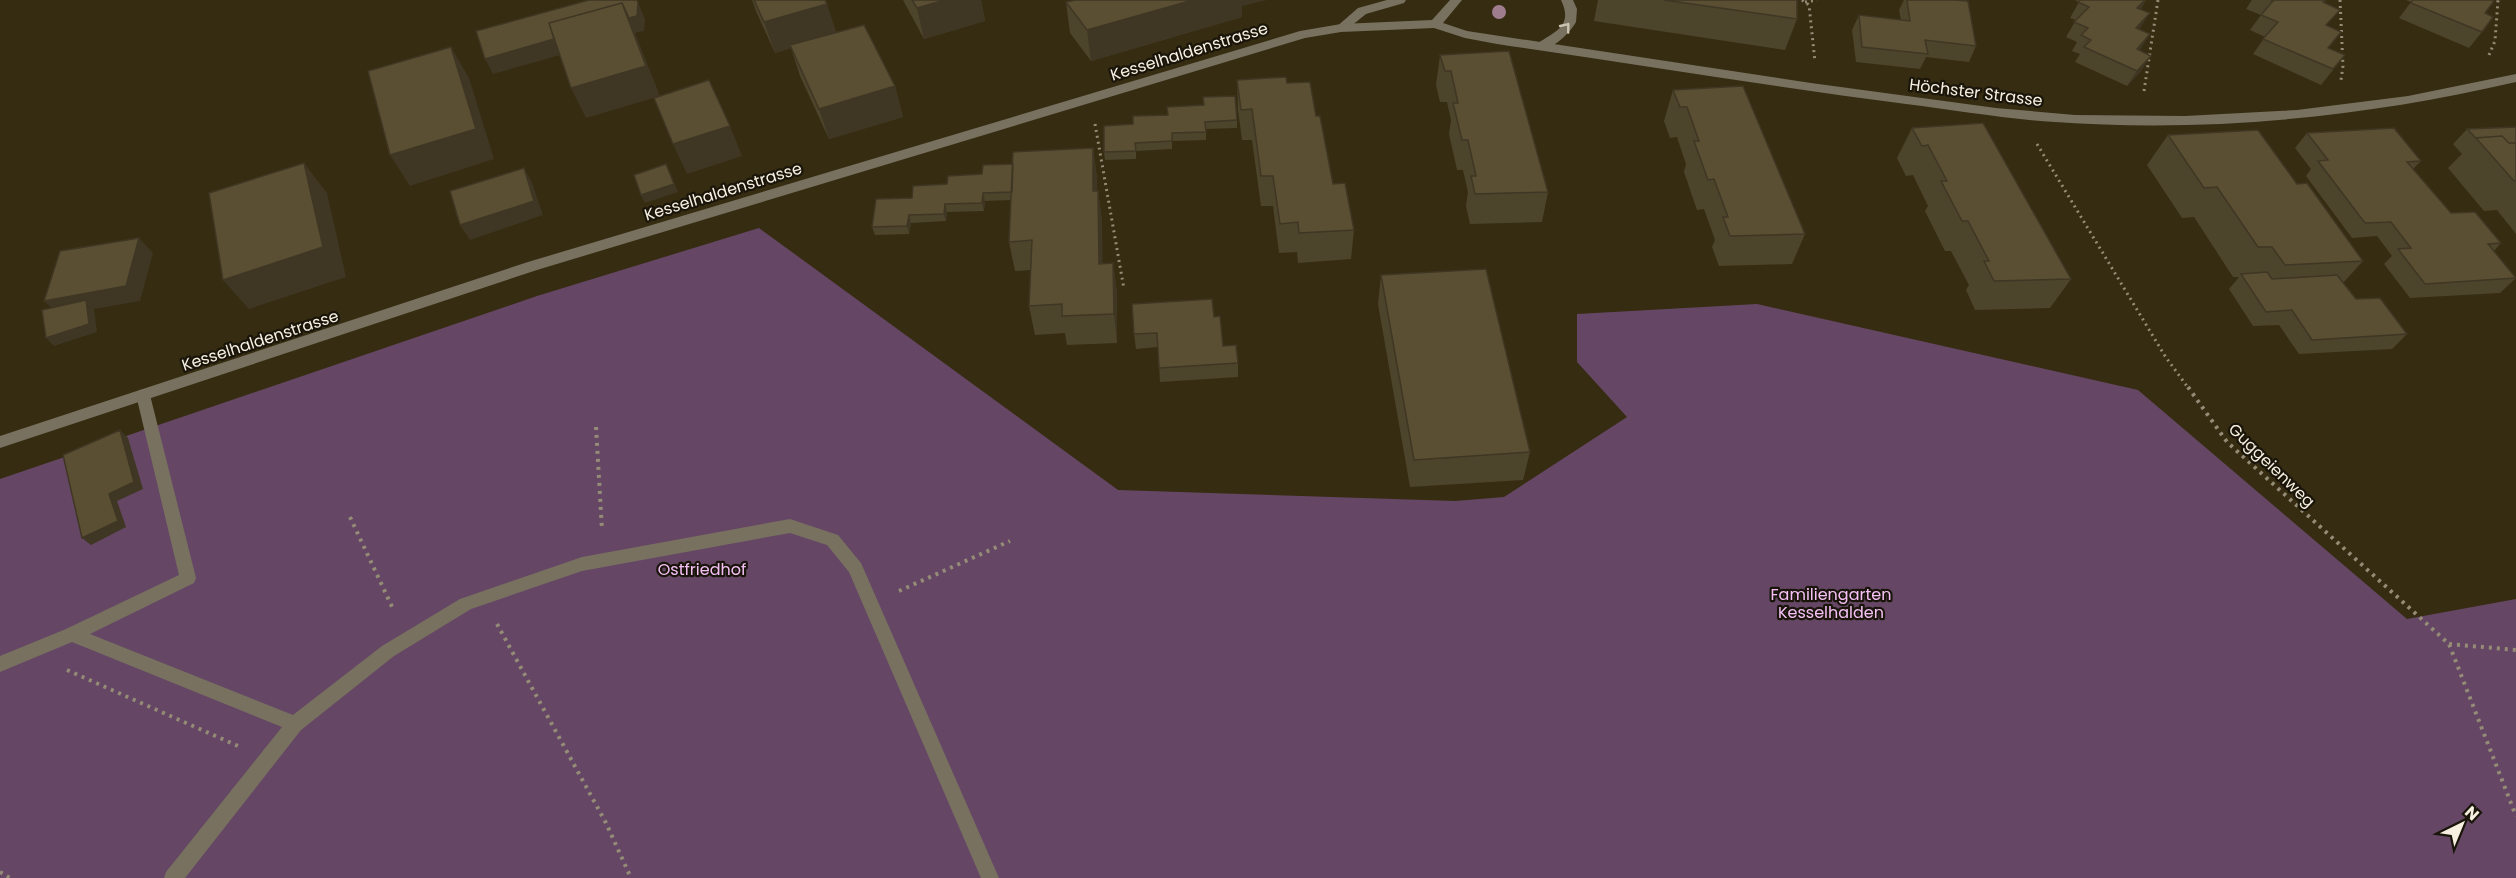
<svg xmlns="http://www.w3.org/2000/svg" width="2516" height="878" font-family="Poppins,sans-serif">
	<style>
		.green { fill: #654765 }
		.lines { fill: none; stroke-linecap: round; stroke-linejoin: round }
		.path-far1 { stroke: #948c76; stroke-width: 3; stroke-dasharray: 2 4; stroke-linecap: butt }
		.path { stroke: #948c76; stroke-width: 4; stroke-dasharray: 3 5; stroke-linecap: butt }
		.lane { fill: #78715f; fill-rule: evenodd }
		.street { fill: #78715f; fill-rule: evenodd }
		.tree { fill: #9f7d8f }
		.wall { fill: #4d442c }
		.shaded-wall { fill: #3f3724 }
		.building { fill: #5a4f33; stroke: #3f3724; stroke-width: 1.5 }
		.oneway { stroke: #cbc4b3 }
		.labels { text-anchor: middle; stroke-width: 4.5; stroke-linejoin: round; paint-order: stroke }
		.street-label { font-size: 16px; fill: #f7f0e0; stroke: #1a150a }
		.park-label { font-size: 16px; fill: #f5c0f6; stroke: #1a150a }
	</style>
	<rect width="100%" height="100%" fill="#362c11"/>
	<path class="green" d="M759 228 1118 490 1455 501 1504 497 1627 417 1577 362V314L1757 304 2138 390 2407 619 2516 599V878H0V479L537 296Z"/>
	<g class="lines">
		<path class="path-far1" d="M1802 0 1809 5 1815 62
			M2340 0 2343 66 2341 80
			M1805 2 1817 0
			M2489 55 2495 41 2498 0
			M2144 91 2158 0
			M1095 124 1124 289
			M2037 144 2165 356 2189 389"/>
		<path class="path" d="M2188 387 2227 442 2449 644 2516 816
			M596 427 602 530
			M350 517 394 611
			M899 591 1010 541
			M497 624 606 823 631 878
			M2449 644 2516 650
			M67 670 238 746
			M0 872 10 878"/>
		<path class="lane" d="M1387 0H1406L1404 3 1366 14 1345 31H1337L1335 28 1358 8Z
			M1561 0H1573L1577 9 1576 22C1569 34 1552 51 1538 49V43C1557 31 1573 25 1561 0Z
			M143 389 148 391 150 395 196 578 194 583 90 634 293 715 382 646 460 599 582 557 790 519 838 535 861 563 999 878H981L849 572 827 545 790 533 582 571 471 609 394 656 301 730 185 878H164L166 872 282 727 72 642 0 672V656L66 629 179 575 136 395 138 391Z"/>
		<path class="street" d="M1450 0H1462L1443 23 1467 31 1811 83 1996 108 2075 115 2185 116 2297 110 2408 96 2516 74V82C2365 117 2210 133 2055 122 2005 119 1955 110 1906 104 1769 86 1633 64 1497 44L1465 38 1434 28 1341 32 1305 38 537 270 0 448V436L528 262 1300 31 1341 24 1432 20Z"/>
	</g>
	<circle class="tree" cx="1499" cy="12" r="7"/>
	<path class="wall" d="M752 0H825L836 32 895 86 903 117 829 139 800 76 791 48 775 53 756 11Z
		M903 0H981L985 21 924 39Z
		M1598 0H1797V19L1785 50 1594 21Z
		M1904 0H1954L1976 46 1969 62 1926 57 1920 69 1856 62 1852 30 1859 15 1901 20 1899 10Z
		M2075 0H2146L2141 9 2150 13 2139 29 2141 71 2127 86 2075 62 2080 54 2072 51 2077 42 2066 37 2076 20 2070 18 2079 2Z
		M2252 0H2326L2324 3 2327 26 2329 48 2345 55 2321 85 2253 54 2265 37 2250 30 2261 15 2246 9Z
		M2406 0H2492L2485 13 2482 32 2469 48 2399 18 2411 2Z
		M1066 2 1242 6V17L1091 61 1070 33Z
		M1440 55 1548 192 1542 222 1470 224 1466 206 1468 192 1463 170H1457L1449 134 1451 120 1447 102H1440L1436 85Z
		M1237 80 1287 83 1316 116 1333 184 1354 230 1351 259 1298 263 1297 252 1279 253 1273 206H1261L1252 140H1242L1238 110Z
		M1673 90 1805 234 1792 264 1719 266 1712 247 1715 240 1704 209 1697 210 1684 172 1686 164 1677 137 1670 138 1664 121Z
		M1203 97 1237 120V128L1206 129V140L1172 141V149L1136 151V159L1105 160 1104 152 1168 115 1203 105Z
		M2516 127V234L2497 210 2484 211 2448 168 2462 154 2453 144 2467 129Z
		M1912 128 2071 279 2050 308 1975 310 1966 290 1969 285 1951 251H1945L1925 211 1928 206 1913 175 1906 176 1897 158Z
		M2307 133 2421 161 2413 169 2451 213 2501 243 2494 251 2516 278 2500 293 2410 298 2384 264 2392 256 2377 236 2352 238 2306 176 2311 169 2295 148Z
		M2168 135 2363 261 2343 283 2356 299 2407 334 2392 349 2299 354 2279 325 2253 326 2229 289 2239 277H2233L2194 217 2182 218 2147 165Z
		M1093 148 1097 178V191H1098L1102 221V264L1113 263 1117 293V343L1067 345 1065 333 1035 335 1029 306 1031 270 1015 271 1009 242 1011 200 985 201 984 211 947 212 946 221 911 223 909 234 875 235 872 227 912 198 947 184 1013 164Z
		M1381 275 1530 452 1523 480 1410 487 1378 304Z
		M1214 317 1223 346 1238 363V377L1160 382 1158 347 1136 349 1134 334Z"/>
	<path class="shaded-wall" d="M637 0 645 19 644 31 635 33 660 96 586 118 571 88 634 34 493 74 485 59Z
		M945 0H981L985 21 924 39 917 8Z
		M1193 0H1267L1242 6V17L1091 61 1087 30Z
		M2145 0H2146L2140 10 2137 8Z
		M827 4 837 35 775 53 764 22Z
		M2150 13 2140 28 2126 43 2136 28Z
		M2150 34 2140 50 2127 65 2137 49Z
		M451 47 469 78 494 159 410 186 390 155Z
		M2151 56 2141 71 2127 86 2137 71Z
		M895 86 903 117 829 139 819 109Z
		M730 126 742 156 687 174 673 144Z
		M1093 148 1097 178V221L1093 191Z
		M304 163 327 193 346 277 249 309 223 280Z
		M524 168 532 183 543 215 470 240 460 225Z
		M670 172 678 192 645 203 641 195Z
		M1098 191 1102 221 1103 293 1099 264Z
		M983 193 985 201 984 211 982 203Z
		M945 204 947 212 946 221 944 214Z
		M909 215 911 223 909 234 907 226Z
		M139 238 153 253 140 301 94 309 97 332 54 346 46 338 59 315 44 301Z
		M1113 263 1117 293V343L1114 314Z
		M120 430 128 438 143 489 117 501 126 527 91 545 82 538 109 494Z"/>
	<path class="building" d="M589 0H637L638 3 637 16 629 18 622 3 549 23 554 39 485 59 476 31Z
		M754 0H825L827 4 764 22Z
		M912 0H945L917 8Z
		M1076 0H1193L1087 30 1066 2Z
		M1664 0H1797V19Z
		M1907 0H1954L1968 1 1976 46 1925 40 1928 54 1862 47 1859 15 1910 21Z
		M2080 0H2145L2137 8 2150 13 2136 28 2150 34 2137 49 2151 56 2137 71 2084 47 2091 40 2081 35 2088 28 2074 22 2089 7 2078 2Z
		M2271 0H2325L2323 2 2340 10 2326 25 2341 32 2328 48 2345 55 2333 69 2263 39 2278 22 2261 15 2273 1Z
		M2413 0H2492L2494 1 2485 13 2493 17 2482 32 2411 3Z
		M622 3 646 66 571 88 549 23Z
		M864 25 895 86 819 109 790 45Z
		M451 47 476 129 390 155 368 71Z
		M1509 51 1548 192 1475 194 1471 176H1476L1468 140H1462L1453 103H1458L1451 71H1445L1440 55Z
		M1286 77 1287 83 1310 82 1316 116H1320L1333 184 1345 183 1354 230 1299 233 1298 222 1280 224 1273 176H1261L1252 109 1241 110 1237 80Z
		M709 80 730 126 673 144 654 98Z
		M1743 86 1805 234 1730 236 1723 217H1728L1714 179 1708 180 1694 141H1699L1687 107H1680L1673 90Z
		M1235 96 1237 120 1205 122 1206 132 1172 133V141L1135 143 1136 151 1104 152V126L1133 124V116L1168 115 1167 107 1204 105 1203 97Z
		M1983 123 2071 279 1994 281 1984 261H1989L1968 221H1962L1941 181H1947L1928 145 1922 146 1912 128Z
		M2516 127V143H2509L2502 136 2476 138 2467 129Z
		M2394 128 2421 161 2407 162 2451 213 2475 212 2501 243 2488 244 2516 278 2425 284 2398 249 2411 248 2391 222 2365 223 2318 161 2328 160 2307 133Z
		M2258 130 2297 184 2307 183 2363 261 2285 265 2272 247H2258L2217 187 2204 188 2168 135Z
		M2502 136 2509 143H2516V181H2514L2476 138Z
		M1093 148V191H1098L1099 264 1113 263 1114 314 1062 316V304L1029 306 1032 240 1009 242 1013 152Z
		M304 163 323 247 223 280 209 193Z
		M666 164 674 184 641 195 634 175Z
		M1013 164 1012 192 983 193 982 203 945 204 944 214 909 215 907 226 872 227 876 199 912 198 913 186 947 184 948 176 982 174 983 165Z
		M524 168 534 201 460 225 450 191Z
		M139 238 126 286 44 301 60 251Z
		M1486 269 1530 452 1414 460 1381 275Z
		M2267 272 2272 279 2337 275 2356 299 2380 298 2407 334 2312 340 2292 310 2266 312 2241 274Z
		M1212 299 1214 317 1220 316 1223 346 1236 345 1238 363 1159 368 1157 333 1134 334 1132 304Z
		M86 300 89 324 46 338 42 310Z
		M120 430 134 482 109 494 118 521 82 538 63 455Z"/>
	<defs><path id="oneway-chevron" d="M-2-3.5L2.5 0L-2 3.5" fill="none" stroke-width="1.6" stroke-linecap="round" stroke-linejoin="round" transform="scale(1.5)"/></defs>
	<use class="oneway" href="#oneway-chevron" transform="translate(1566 27) rotate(-51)"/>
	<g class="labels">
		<g class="street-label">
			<text transform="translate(1189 51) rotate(-17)" y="6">Kesselhaldenstrasse</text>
			<text transform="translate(1976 92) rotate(7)" y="6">Höchster Strasse</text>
			<text transform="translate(723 191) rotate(-17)" y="6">Kesselhaldenstrasse</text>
			<text transform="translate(260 340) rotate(-18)" y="6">Kesselhaldenstrasse</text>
			<text transform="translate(2272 465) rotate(44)" y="6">Guggeienweg</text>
		</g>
		<g class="park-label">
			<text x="702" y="575">Ostfriedhof</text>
			<text x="1831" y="600">Familiengarten<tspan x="1831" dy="18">Kesselhalden</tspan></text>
		</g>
	</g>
	<g transform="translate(2462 824) rotate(43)" stroke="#1a150a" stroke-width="4.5" paint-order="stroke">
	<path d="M0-4.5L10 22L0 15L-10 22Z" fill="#f7f0e0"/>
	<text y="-9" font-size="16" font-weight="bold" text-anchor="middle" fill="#f7f0e0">N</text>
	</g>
</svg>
